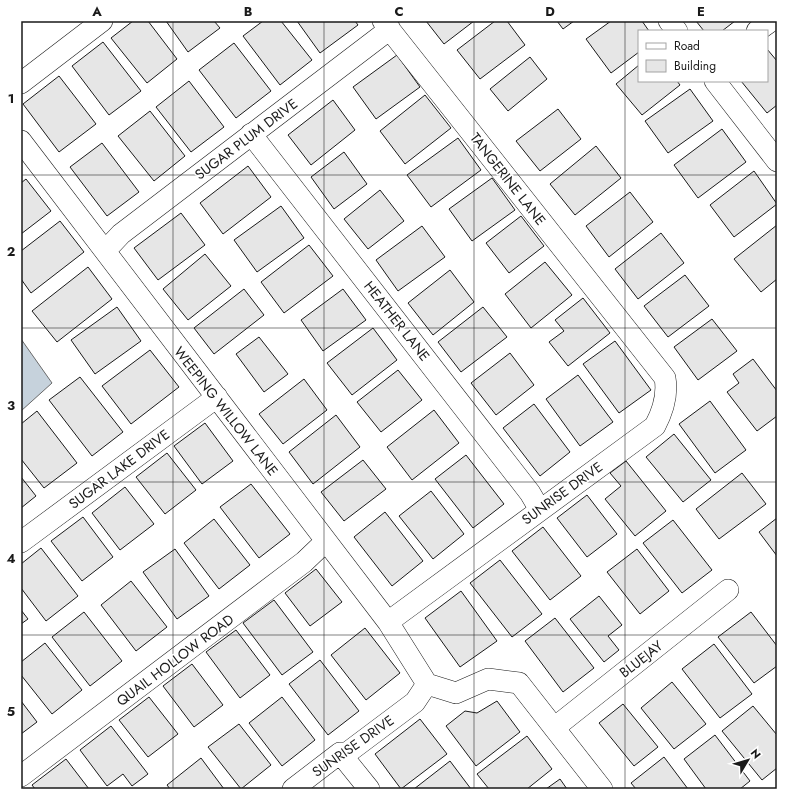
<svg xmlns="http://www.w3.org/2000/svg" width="798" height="810" font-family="Jost,sans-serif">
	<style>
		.water { fill: #c6d2dc; stroke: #6a6a6a }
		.building { fill: #e6e6e6; stroke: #1a1a1a }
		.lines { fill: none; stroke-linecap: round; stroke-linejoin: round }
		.minor-casing { stroke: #1a1a1a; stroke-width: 22 }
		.minor { stroke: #fff; stroke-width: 21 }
		.grid { fill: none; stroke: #1a1a1a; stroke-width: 1; stroke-opacity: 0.55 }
		.labels { text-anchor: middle; stroke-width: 3; stroke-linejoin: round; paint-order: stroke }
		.street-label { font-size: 14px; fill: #1a1a1a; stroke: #fff }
		.neatline { fill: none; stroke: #1a1a1a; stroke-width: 1.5 }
		.grid-label { font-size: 13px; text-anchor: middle; font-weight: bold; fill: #1a1a1a }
	</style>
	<rect width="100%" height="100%" fill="#fff"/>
	<path class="water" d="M21 339 52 383 21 411Z"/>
	<path class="building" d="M133 21H148L177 59 147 83 111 38Z
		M166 21H214L220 28 188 52Z
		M263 21H281L312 60 280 85 243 36Z
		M297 21H355L358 25 320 53Z
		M426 21H474L444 44Z
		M495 21H507L525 45 480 79 457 50Z
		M557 21H574L563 29Z
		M611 21H642L649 31H639V52L611 73 586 39Z
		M696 21H735L722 31H704Z
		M103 42 141 91 109 115 72 66Z
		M234 43 271 91 236 118 199 70Z
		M767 49 777 61V105L767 113 741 81H767Z
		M397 55 420 87 376 119 353 87Z
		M530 57 547 79 508 111 490 89Z
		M639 65V81H677L680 85 642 115 616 84Z
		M59 76 96 124 59 152 23 104Z
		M189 81 224 127 191 152 156 107Z
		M690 89 713 121 668 153 645 121Z
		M425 95 451 128 405 164 380 131Z
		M333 100 355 130 311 165 288 135Z
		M558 109 581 139 540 171 516 141Z
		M150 111 185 156 154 181 118 136Z
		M722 129 746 162 698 198 674 165Z
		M458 138 481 170 431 207 407 175Z
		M102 143 139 192 107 216 70 167Z
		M596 146 621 178 575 215 550 184Z
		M344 152 367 184 334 209 311 177Z
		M248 166 271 197 223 234 200 203Z
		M754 171 777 204 734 237 710 205Z
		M492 178 515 210 472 241 449 209Z
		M26 179 51 211 21 234V183Z
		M380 190 404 221 368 249 344 219Z
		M630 192 653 222 609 257 586 226Z
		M281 206 304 238 257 272 234 240Z
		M181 213 205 245 158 280 134 248Z
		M521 216 544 246 509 273 486 243Z
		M60 221 84 252 31 293 21 279V251Z
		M777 225V279L761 292 734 259Z
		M422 226 445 257 398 291 376 260Z
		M661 233 684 263 638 299 615 269Z
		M309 245 333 276 284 313 261 282Z
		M205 254 231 286 188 320 163 289Z
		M545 262 572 295 531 328 505 294Z
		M88 267 112 299 57 342 32 311Z
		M450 270 474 302 433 335 408 303Z
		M685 275 709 306 668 337 644 306Z
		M244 289 264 315 214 354 194 328Z
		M343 289 366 320 323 351 301 320Z
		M583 298 610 333 568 366 549 342 564 331 555 320Z
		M117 307 141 341 95 374 71 340Z
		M483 307 507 337 461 372 438 342Z
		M712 319 737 351 698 380 674 347Z
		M373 328 397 360 352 395 327 363Z
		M259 337 288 374 264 392 236 354Z
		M615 341 651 390 619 413 583 364Z
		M150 350 179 387 131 424 102 386Z
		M510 353 534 385 496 415 471 383Z
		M753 359 777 391V416L757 431 727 392 739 383 733 374Z
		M398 370 422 400 381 432 357 402Z
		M578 375 613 422 580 446 546 399Z
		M80 377 123 432 92 456 49 400Z
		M304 379 327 410 283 444 259 414Z
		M710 401 746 450 715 473 679 424Z
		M534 404 570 452 540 476 503 428Z
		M434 410 459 443 412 480 387 447Z
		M37 411 77 463 44 488 21 459V424Z
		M336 415 360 447 313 484 289 452Z
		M205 423 233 461 202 484 174 446Z
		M674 434 711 480 683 502 646 457Z
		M167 453 196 490 165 514 136 477Z
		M466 455 504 504 473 528 435 479Z
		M363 460 386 489 344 521 321 492Z
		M626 461 666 511 635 536 605 499 621 486 610 473Z
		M742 473 766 504 719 539 696 509Z
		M21 477 36 496 21 508Z
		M251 484 290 534 259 558 220 507Z
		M125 487 154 524 120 550 92 513Z
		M431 491 464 534 433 559 399 516Z
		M587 495 617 534 587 557 557 518Z
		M385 512 423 561 392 586 354 537Z
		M83 517 113 557 82 581 51 541Z
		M777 518V556L759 532Z
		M214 519 250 565 219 589 184 543Z
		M673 520 712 570 682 593 643 543Z
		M543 527 581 576 550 600 512 551Z
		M41 548 78 596 46 621 21 588V564Z
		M175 549 209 596 177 619 143 572Z
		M637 549 669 591 640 614 607 572Z
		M500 560 542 614 512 637 470 583Z
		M316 569 342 602 310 626 285 593Z
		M131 581 167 627 136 651 101 605Z
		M461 591 497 641 460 667 425 618Z
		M599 596 622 625 608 636 619 650 604 662 570 619Z
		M274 600 313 652 282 675 243 623Z
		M21 610 28 619 21 624Z
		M84 612 122 661 90 686 52 637Z
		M751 612 777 646V666L754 683 718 637Z
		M555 618 594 668 563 692 525 641Z
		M365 628 400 673 366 700 331 655Z
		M236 630 270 675 240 698 206 652Z
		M45 643 82 690 52 714 21 675V662Z
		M714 644 752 694 720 718 682 669Z
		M320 660 359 711 328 735 289 684Z
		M192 664 223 705 194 727 163 686Z
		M672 682 706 724 674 749 641 708Z
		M149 697 178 734 148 757 119 720Z
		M282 697 315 740 282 766 249 723Z
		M21 701 37 722 21 734Z
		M497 701 520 732 476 766 446 726 465 711 477 713Z
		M623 704 658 747 634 766 599 723Z
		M753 706 777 735V768L762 780 722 731Z
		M420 719 447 754 401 789 375 754Z
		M239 724 271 765 241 789 208 747Z
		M111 726 148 774 132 786 123 774 107 786 80 750Z
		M715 735 750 781 740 789H706L684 759Z
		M527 736 552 769 527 789H489L477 774Z
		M664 757 688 789H636L631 783Z
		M201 758 224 789H170L167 785Z
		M66 759 89 789H35L32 785Z
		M450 761 471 789H414Z
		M560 779 567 789H546Z"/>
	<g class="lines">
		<g class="minor-casing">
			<path id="minor" d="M383 21 665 378C668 395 663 411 655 426L388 622
				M669 21 677 31
				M757 31 771 21
				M715 81 777 161
				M21 83 102 21
				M251 134 530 493 540 510
				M21 141 388 622 427 684
				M105 251 121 234 390 29
				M21 542 217 397
				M427 684 456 693 488 679 519 683 602 789
				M554 728 728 590
				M340 753 369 789
				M21 776 304 562 326 541
				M293 789 340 753H347L415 702 427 684"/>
		</g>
		<use href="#minor" class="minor"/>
	</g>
	<path class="grid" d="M173 21V789M324 21V789M474 21V789M625 21V789M21 175H777M21 328H777M21 482H777M21 635H777"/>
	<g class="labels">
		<g class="street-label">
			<text transform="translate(246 139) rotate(-37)" y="5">SUGAR PLUM DRIVE</text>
			<text transform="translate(508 179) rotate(52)" y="5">TANGERINE LANE</text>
			<text transform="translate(397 321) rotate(52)" y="5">HEATHER LANE</text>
			<text transform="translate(226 411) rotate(52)" y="5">WEEPING WILLOW LANE</text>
			<text transform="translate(119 469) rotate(-37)" y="5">SUGAR LAKE DRIVE</text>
			<text transform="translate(562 493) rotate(-36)" y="5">SUNRISE DRIVE</text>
			<text transform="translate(641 659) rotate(-38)" y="5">BLUEJAY</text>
			<text transform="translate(175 660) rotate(-37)" y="5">QUAIL HOLLOW ROAD</text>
			<text transform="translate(353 746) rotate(-35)" y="5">SUNRISE DRIVE</text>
		</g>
	</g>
	<rect width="798" height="810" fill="none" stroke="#ffffff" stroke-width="44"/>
	<rect x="638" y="30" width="130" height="52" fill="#ffffff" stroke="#a3a3a3"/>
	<rect x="646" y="43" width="20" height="6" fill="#ffffff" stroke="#a3a3a3"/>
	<text x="674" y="50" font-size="12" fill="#1a1a1a">Road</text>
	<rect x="646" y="60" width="20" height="12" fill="#e6e6e6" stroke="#a3a3a3"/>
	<text x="674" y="70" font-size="12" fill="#1a1a1a">Building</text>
	<g transform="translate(748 760) rotate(52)" stroke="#ffffff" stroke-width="3" paint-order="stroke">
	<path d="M0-3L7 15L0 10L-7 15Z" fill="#1a1a1a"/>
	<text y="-6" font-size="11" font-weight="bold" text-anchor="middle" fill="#1a1a1a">N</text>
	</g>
	<rect x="22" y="22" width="754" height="766" class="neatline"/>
	<g class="grid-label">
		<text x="97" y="16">A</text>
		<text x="248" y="16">B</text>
		<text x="399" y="16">C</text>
		<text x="550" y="16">D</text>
		<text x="701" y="16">E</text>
		<text x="11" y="103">1</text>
		<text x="11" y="256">2</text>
		<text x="11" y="410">3</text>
		<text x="11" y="563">4</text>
		<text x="11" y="716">5</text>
	</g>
</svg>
